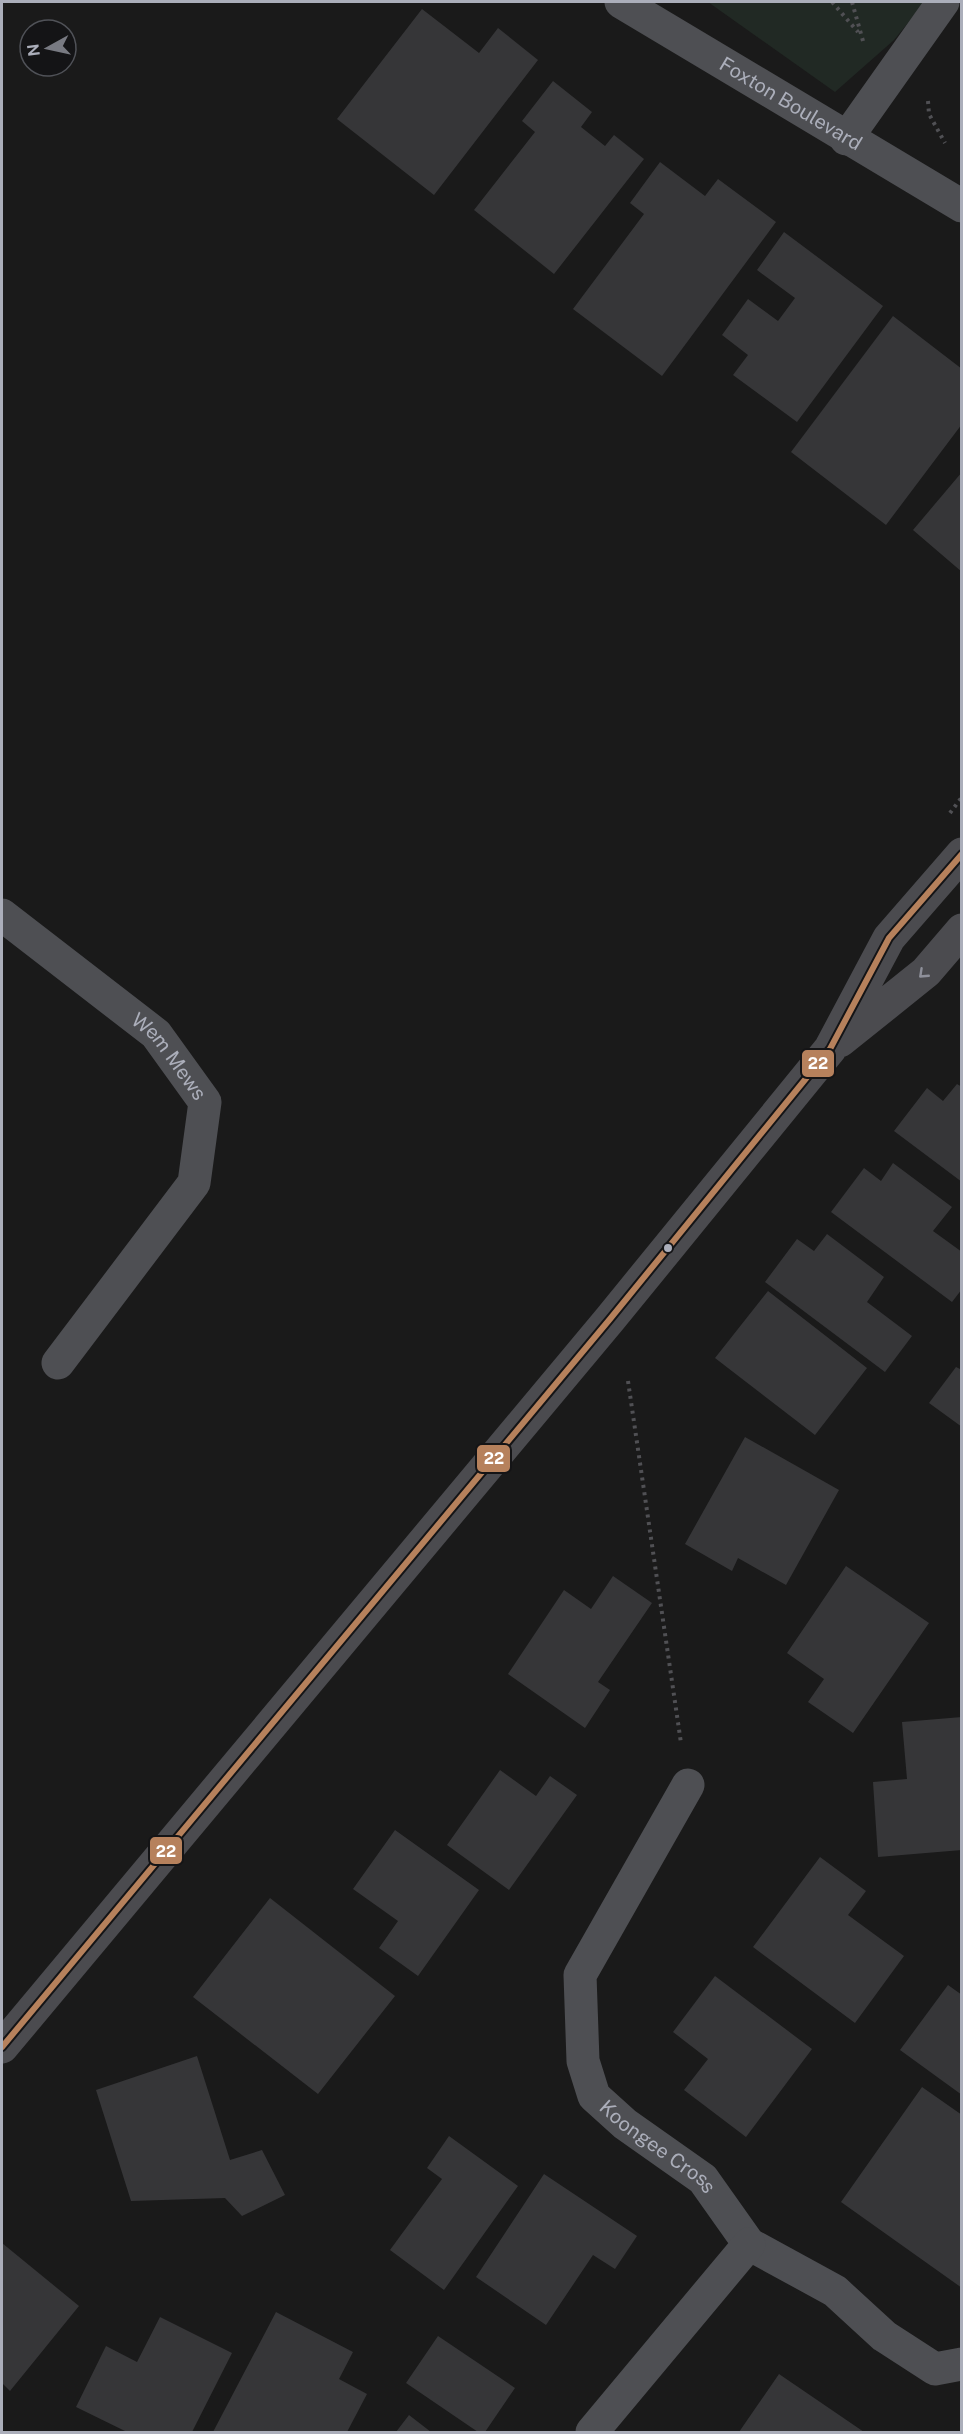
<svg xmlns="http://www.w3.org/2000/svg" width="963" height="2434" font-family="'Public Sans',sans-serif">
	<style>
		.green { fill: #212924 }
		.building { fill: #363638 }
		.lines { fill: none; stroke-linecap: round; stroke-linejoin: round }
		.path { stroke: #505054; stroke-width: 4; stroke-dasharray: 3 4.5; stroke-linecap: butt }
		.street { stroke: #4e4f53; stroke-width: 33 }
		.primary { stroke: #4b4b4f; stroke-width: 33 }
		.bus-1-casing { stroke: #141416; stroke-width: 10 }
		.bus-1 { stroke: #b6815c; stroke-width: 6 }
		.oneway { stroke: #8e909a }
		.bus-dot { fill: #abaeba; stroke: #141416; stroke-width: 2 }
		.labels { text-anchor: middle; stroke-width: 4.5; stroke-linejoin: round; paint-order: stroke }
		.street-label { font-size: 20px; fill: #abaeba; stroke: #141416 }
		.line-badge { stroke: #141416; stroke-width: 2 }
		.badge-label { font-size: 16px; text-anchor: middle; font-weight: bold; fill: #fff }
	</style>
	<rect width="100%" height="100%" fill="#1a1a1a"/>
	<path class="green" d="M708 2H925L894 40 835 92Z"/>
	<path class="building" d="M422 9 479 53 498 28 538 60 434 195 337 119Z
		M553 81 592 112 581 127 605 146 614 135 644 159 554 274 474 210 535 132 522 121Z
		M660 162 705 196 718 179 776 222 662 376 573 309 644 214 630 203Z
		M784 232 883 306 797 422 733 375 748 355 722 335 748 299 778 321 795 298 757 270Z
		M893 316 962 369V424L886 525 791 452Z
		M962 472V572L913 530Z
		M957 1084 962 1087V1182L894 1131 927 1088 943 1101Z
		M893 1163 952 1207 933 1231 962 1252V1289L952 1302 831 1212 864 1168 881 1181Z
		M827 1234 884 1277 867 1302 912 1336 885 1372 765 1282 797 1239 814 1251Z
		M768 1291 867 1368 815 1435 715 1358Z
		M956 1367 962 1370V1427L929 1403Z
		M745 1437 839 1490 786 1585 738 1558 732 1571 685 1544Z
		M846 1566 929 1623 853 1733 808 1702 824 1679 787 1653Z
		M613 1576 652 1603 598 1682 610 1690 585 1728 508 1674 564 1590 591 1609Z
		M962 1717V1850L878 1857 873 1782 907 1779 902 1722Z
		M500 1770 536 1796 550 1776 577 1795 509 1890 447 1845Z
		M395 1830 479 1890 418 1976 379 1948 398 1921 353 1889Z
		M820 1857 866 1891 848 1915 904 1956 855 2023 753 1947Z
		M270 1898 395 1996 318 2094 193 1997Z
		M715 1976 812 2049 746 2137 684 2090 708 2059 673 2032Z
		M948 1985 962 1995V2095L900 2050Z
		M197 2056 230 2160 262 2150 285 2195 242 2216 225 2198 131 2201 96 2090Z
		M922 2087 962 2115V2288L841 2202Z
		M449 2136 518 2186 444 2290 390 2250 442 2179 427 2168Z
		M544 2174 637 2236 615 2269 593 2255 546 2325 476 2277Z
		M2 2243 79 2306 10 2391 2 2383Z
		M276 2312 353 2352 339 2379 367 2394 347 2432H213Z
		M160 2317 232 2353 192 2432H127L76 2407 106 2346 137 2362Z
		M438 2336 515 2388 485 2432H478L406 2383Z
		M779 2374 864 2432H739Z
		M409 2415 431 2432H396Z"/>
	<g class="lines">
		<path class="path" d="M832 2 858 32
			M852 2 863 41
			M928 101 929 114 945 143
			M950 813 962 797
			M628 1381 681 1743"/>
		<g class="street">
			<path id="s1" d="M621 2 962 206"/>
			<path d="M846 139 943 2"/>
			<path id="s2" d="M2 915 156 1034 205 1102 194 1183 58 1363"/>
			<path id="s3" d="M688 1785 580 1975 583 2061 594 2096 625 2124 703 2179 749 2244 835 2291 884 2336 935 2369 962 2364"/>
			<path d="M592 2432 749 2244"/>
		</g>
		<path class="primary" d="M840 1041 926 972 962 930
			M2 2047 610 1319 830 1049 889 938 962 854"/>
		<g class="bus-1-casing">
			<path id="bus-1" d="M2 2047 610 1319 830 1049 889 938 962 854"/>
		</g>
		<use href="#bus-1" class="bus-1"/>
	</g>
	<defs><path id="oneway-chevron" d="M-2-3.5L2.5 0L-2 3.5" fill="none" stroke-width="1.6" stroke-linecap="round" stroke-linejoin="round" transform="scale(1.5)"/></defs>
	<use class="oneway" href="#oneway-chevron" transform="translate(923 974) rotate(137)"/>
	<circle class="bus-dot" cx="668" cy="1248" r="5"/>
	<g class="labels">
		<g class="street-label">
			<text dy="7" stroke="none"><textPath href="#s1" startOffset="198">Foxton Boulevard</textPath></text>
			<text dy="7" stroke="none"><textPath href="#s2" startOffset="220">Wem Mews</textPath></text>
			<text dy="7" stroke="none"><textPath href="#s3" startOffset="423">Koongee Cross</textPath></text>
		</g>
	</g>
	<g class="line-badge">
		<rect x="801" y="1049" width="34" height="29" rx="6" fill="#b6815c"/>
		<rect x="476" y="1444" width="35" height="29" rx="6" fill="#b6815c"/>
		<rect x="149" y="1836" width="34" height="29" rx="6" fill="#b6815c"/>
	</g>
	<g class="badge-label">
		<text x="818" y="1069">22</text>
		<text x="494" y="1464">22</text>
		<text x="166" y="1857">22</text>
	</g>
	<rect width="963" height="2434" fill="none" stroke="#abaeba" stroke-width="6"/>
	<g transform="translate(48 48) rotate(262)"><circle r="28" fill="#141416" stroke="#505258" stroke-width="1.5"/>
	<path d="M0-4.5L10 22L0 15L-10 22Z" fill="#787a82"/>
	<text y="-9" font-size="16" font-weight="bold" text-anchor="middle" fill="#abaeba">N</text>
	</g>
</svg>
